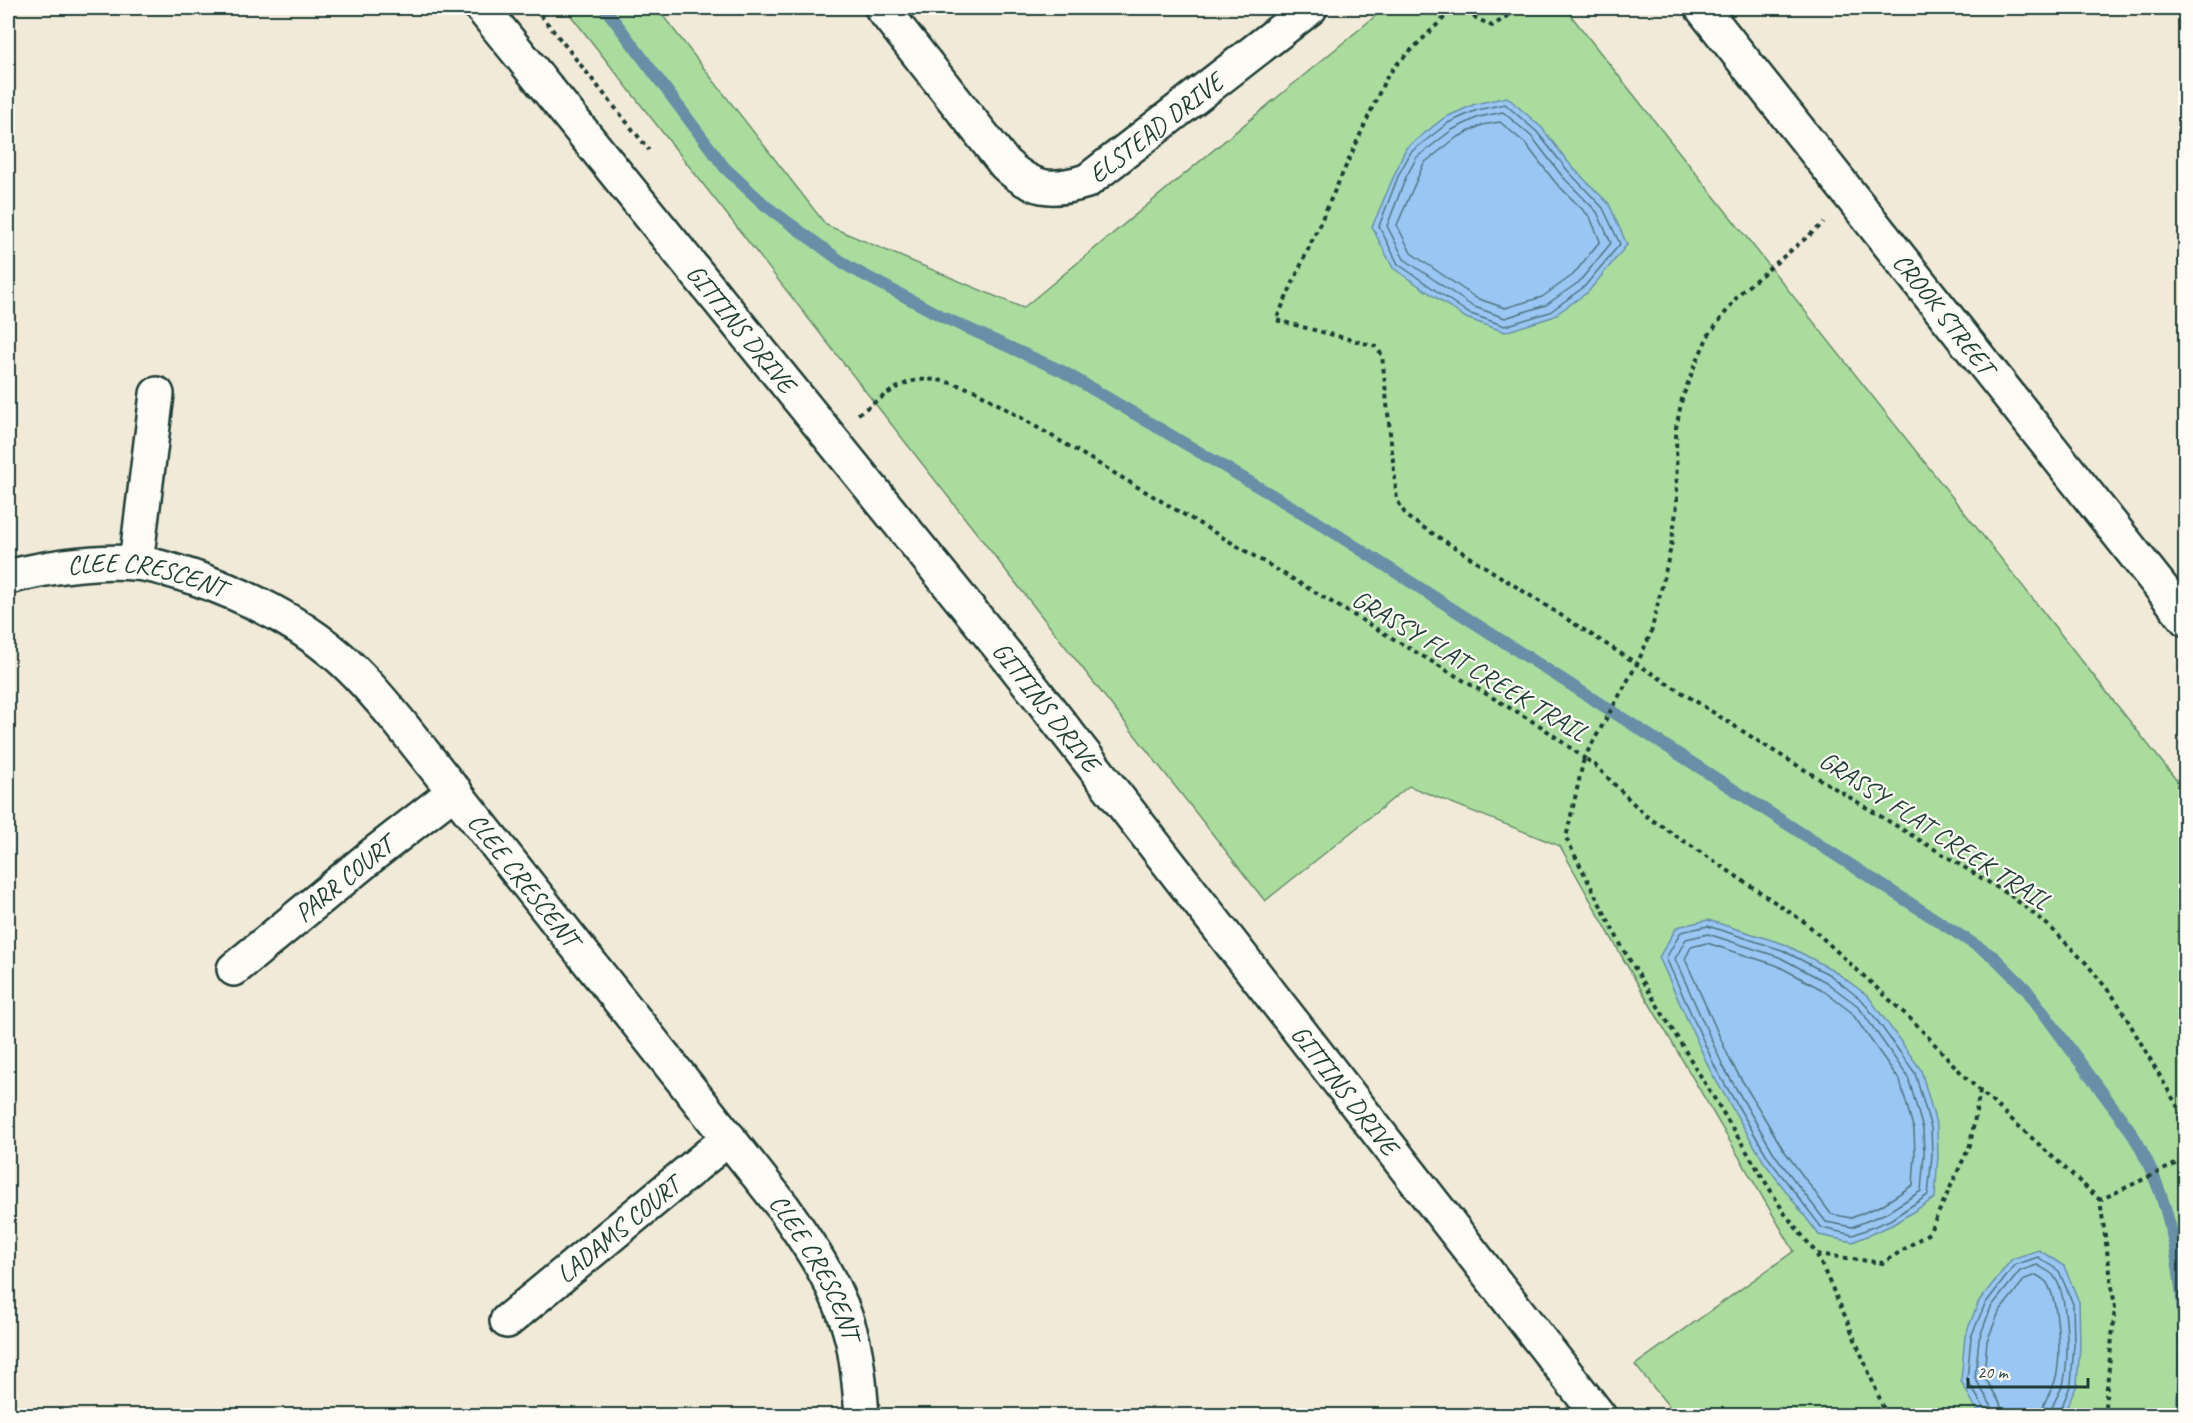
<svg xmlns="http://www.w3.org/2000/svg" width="2193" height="1423" font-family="Caveat,sans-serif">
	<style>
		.green { fill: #aadc9e; stroke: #648c69; stroke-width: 1.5 }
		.water { fill: #99c6f3; stroke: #688fa7; stroke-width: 1.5 }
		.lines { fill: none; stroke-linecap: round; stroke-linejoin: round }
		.shore { stroke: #507480; stroke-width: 1.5 }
		.stream { stroke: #688fa7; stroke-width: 12 }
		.minor-casing { stroke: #1f3d34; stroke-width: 38 }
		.path { stroke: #1f3d34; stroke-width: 4; stroke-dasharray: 4.5 4.5; stroke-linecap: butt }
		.minor { stroke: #fdfcf7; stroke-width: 33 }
		.labels { text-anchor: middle; stroke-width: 4.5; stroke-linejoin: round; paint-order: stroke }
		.street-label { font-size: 26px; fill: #1f3d34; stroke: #fdfcf7 }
	</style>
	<rect width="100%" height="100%" fill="#f2ead8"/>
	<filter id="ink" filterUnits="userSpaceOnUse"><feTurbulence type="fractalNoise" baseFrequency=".0167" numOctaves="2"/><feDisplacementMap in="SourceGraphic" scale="12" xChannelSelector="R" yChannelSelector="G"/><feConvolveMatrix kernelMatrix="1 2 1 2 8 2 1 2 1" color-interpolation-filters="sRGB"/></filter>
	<g filter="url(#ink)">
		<path class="green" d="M565 8H657L826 225 1023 308 1385 8H1565L2185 791V1415H1676L1635 1365 1794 1251 1625 962 1560 846 1409 786 1265 901Z"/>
		<path class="water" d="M1507 97 1542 128 1572 167 1609 204 1627 245 1588 292 1552 317 1505 332 1466 318 1393 268 1372 227 1406 148 1444 118 1475 104Z
			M1708 920 1784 944 1833 970 1868 996 1921 1070 1937 1127 1938 1155 1935 1198 1892 1225 1853 1242 1819 1235 1764 1162 1711 1072 1659 957 1677 927Z
			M2039 1250 2064 1266 2079 1302 2080 1345 2077 1385 2063 1415H1983L1977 1410 1961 1381 1965 1336 1979 1301 2012 1259Z"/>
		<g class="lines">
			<path class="shore" d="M1505 104 1537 132 1568 171 1603 208 1620 244 1584 287 1550 312 1505 326 1468 313 1398 264 1379 226 1399 174 1411 152 1448 123 1477 110Z
				M1503 112 1532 137 1562 176 1597 212 1611 243 1579 282 1546 305 1505 318 1472 306 1404 259 1387 226 1406 177 1417 157 1452 130 1479 117Z
				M1500 122 1525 143 1555 182 1590 217 1600 241 1573 275 1542 297 1505 308 1476 298 1411 253 1397 225 1424 163 1456 138 1482 125Z
				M1708 926 1782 950 1830 975 1863 1001 1915 1073 1931 1128 1932 1155 1928 1195 1890 1220 1853 1235 1822 1228 1769 1159 1716 1069 1666 958 1681 932Z
				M1708 934 1779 957 1826 982 1858 1006 1908 1077 1923 1129 1924 1155 1921 1191 1886 1213 1852 1227 1826 1222 1775 1155 1723 1066 1675 959 1686 939Z
				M1707 943 1776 965 1821 989 1851 1012 1900 1081 1914 1130 1915 1155 1913 1185 1882 1205 1851 1218 1831 1214 1783 1149 1731 1062 1685 959 1691 947Z
				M1986 1416V1411L1967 1380 1971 1337 1985 1304 2015 1265 2038 1257 2059 1271 2073 1304 2074 1344 2071 1384 2058 1416
				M1994 1416 1992 1407 1975 1378 1979 1339 1991 1307 2020 1271 2037 1265C2042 1268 2049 1271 2053 1275 2069 1294 2069 1357 2064 1381 2061 1393 2051 1403 2050 1416
				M2003 1416 2000 1403 1984 1376 1987 1341 1999 1312 2025 1279 2036 1275C2040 1277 2044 1279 2047 1283 2059 1303 2062 1359 2055 1381 2051 1393 2042 1402 2041 1416"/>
			<path class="stream" d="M605 8 725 168 766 206 849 267 945 318 1062 371 1316 521 1994 957 2026 989 2130 1130C2183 1214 2189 1319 2181 1416"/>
			<g class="minor-casing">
				<g id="minor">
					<path id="s1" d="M482 8 1016 667 1599 1416"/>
					<path id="s2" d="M882 8 1005 164C1032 190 1052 192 1087 181L1310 8"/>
					<path id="s3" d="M1702 8 2186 619"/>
					<path d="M136 563 157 394"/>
					<path id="s4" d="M8 577C49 567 91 560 134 563 154 564 176 572 195 578 247 596 297 621 338 656 361 676 381 700 400 723L783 1207C811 1247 840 1290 852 1338 858 1363 860 1389 862 1416"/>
					<path id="s5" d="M234 969 375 853 455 791"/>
					<path id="s6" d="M507 1321 729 1138"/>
				</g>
			</g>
			<path class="path" d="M535 8 649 150
				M1513 8 1508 16 1492 26 1468 14 1450 12 1395 66 1385 80 1276 320 1375 346 1382 355 1397 500 1407 517 1769 748 2011 896 2049 926 2086 963 2116 1000 2186 1121
				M858 414C908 379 915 369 976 391L1542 727 1584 758 1637 664 1651 633 1671 547 1677 505 1676 428 1682 399 1694 367 1708 336 1740 293 1824 223
				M1980 1090 1970 1145 1929 1233 1883 1263 1817 1254 1785 1214 1623 949 1566 838 1584 758 1594 764 1645 815 1806 923 1916 1024 1966 1078 2100 1200
				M1817 1255 1846 1318 1887 1416
				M2104 1416 2115 1308 2100 1200 2186 1159"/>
			<use href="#minor" class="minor"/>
		</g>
	</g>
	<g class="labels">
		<g class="street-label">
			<text dy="9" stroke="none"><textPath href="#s2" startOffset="375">ELSTEAD DRIVE</textPath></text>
			<text dy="9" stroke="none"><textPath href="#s3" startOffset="390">CROOK STREET</textPath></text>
			<text dy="9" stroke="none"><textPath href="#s1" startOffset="412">GITTINS DRIVE</textPath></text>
			<text dy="9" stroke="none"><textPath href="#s4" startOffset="141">CLEE CRESCENT</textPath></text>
			<text transform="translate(1470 665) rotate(31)" y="9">GRASSY FLAT CREEK TRAIL</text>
			<text dy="9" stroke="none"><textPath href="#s1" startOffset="898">GITTINS DRIVE</textPath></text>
			<text transform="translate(1935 830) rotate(33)" y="9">GRASSY FLAT CREEK TRAIL</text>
			<text dy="9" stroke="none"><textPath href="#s5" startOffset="142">PARR COURT</textPath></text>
			<text dy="9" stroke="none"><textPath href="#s4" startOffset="645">CLEE CRESCENT</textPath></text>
			<text dy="9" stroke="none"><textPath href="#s1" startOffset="1384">GITTINS DRIVE</textPath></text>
			<text dy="9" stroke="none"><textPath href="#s6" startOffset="144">LADAMS COURT</textPath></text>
			<text dy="9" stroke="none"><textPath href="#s4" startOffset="1131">CLEE CRESCENT</textPath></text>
		</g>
	</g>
	<rect width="2193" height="1423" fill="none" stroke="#fdfcf7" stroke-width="30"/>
	<rect x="15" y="15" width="2163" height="1393" fill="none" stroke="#1f3d34" stroke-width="2" filter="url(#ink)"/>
	<path d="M1968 1378v9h120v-9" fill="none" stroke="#1f3d34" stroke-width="3"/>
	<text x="1977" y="1378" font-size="18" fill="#1f3d34" stroke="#fdfcf7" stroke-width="4.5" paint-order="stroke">20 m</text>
</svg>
